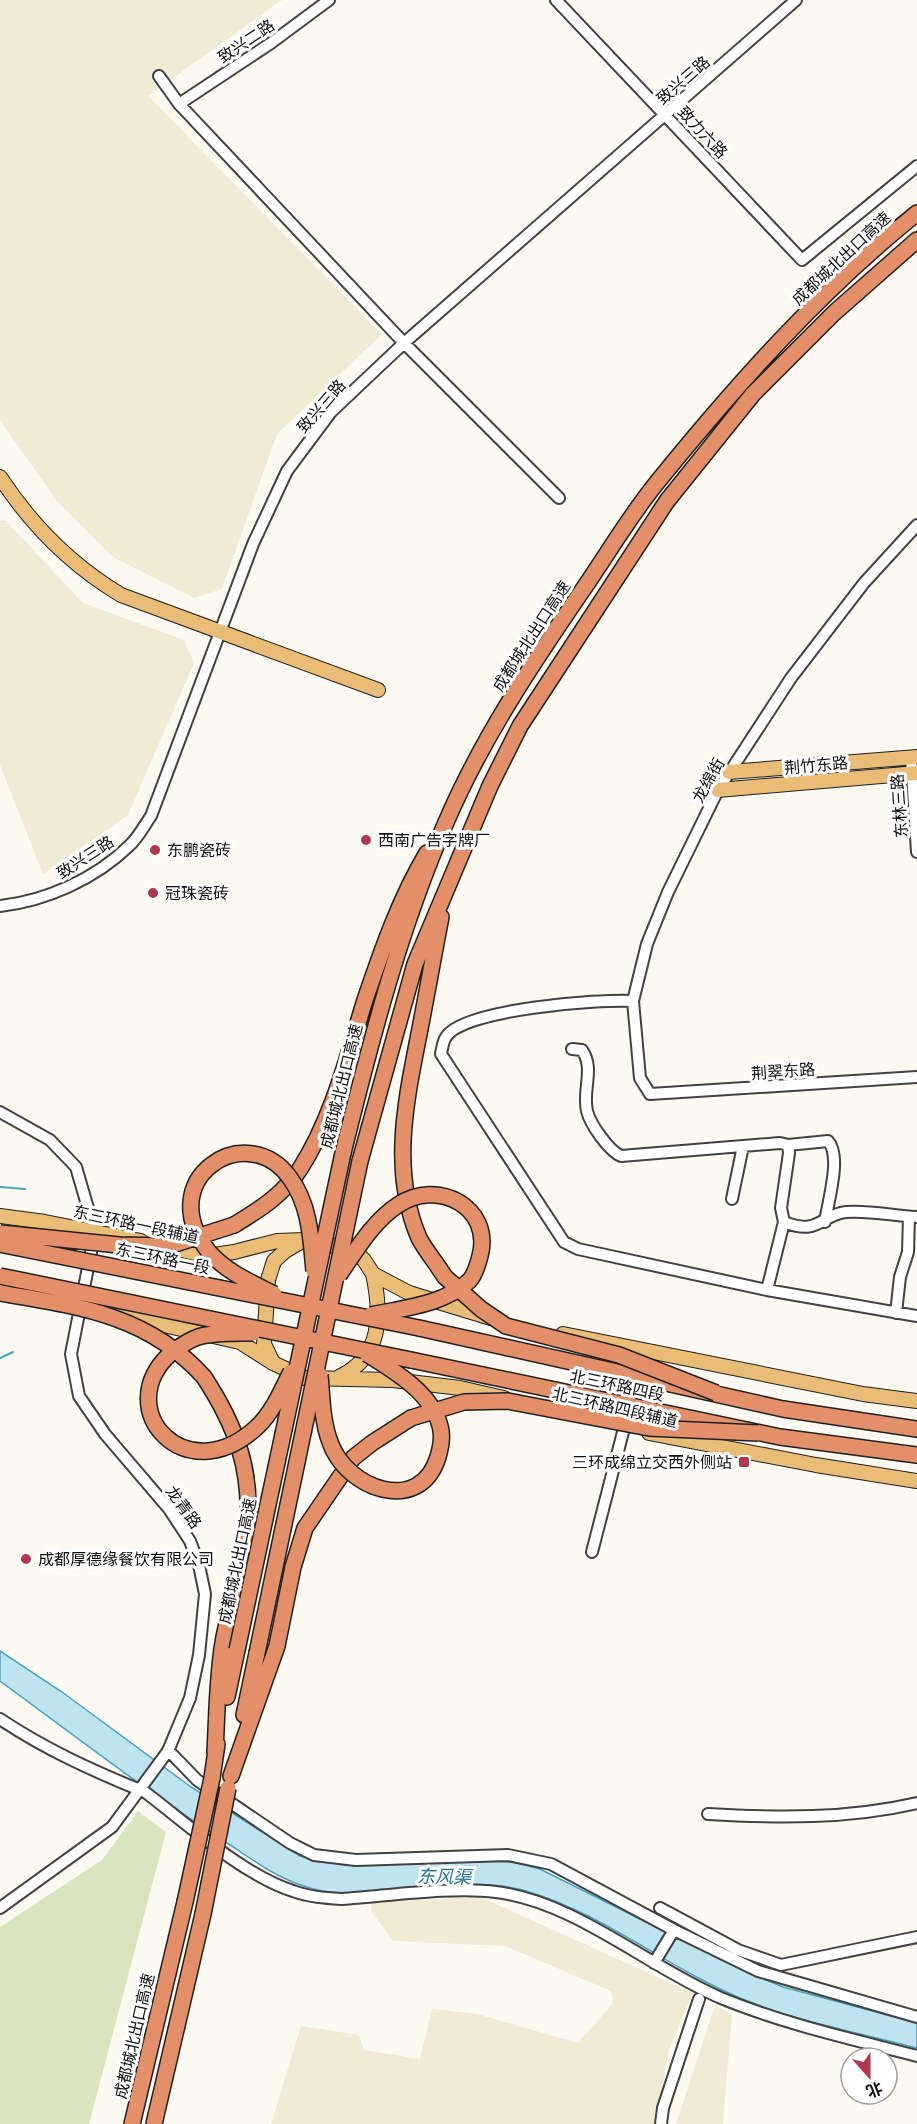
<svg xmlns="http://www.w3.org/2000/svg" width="917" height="2124" font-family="'Crimson Pro','Noto Sans SC',serif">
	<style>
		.farmland { fill: #f1ebd5 }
		.green { fill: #d8e5bf }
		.water { fill: #bde4ef; stroke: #4ca1be; stroke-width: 1.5 }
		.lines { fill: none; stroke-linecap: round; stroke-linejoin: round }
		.stream { stroke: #4ca1be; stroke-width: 2 }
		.minor-casing { stroke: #424242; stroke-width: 14 }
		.major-casing { stroke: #202020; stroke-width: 16 }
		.highway-casing { stroke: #202020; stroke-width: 18 }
		.minor { stroke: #fff; stroke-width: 10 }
		.major { stroke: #e9bc77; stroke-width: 14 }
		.highway { stroke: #e3906a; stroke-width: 15 }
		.highway-bridge-casing { stroke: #202020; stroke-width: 18; stroke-linecap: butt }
		.highway-bridge { stroke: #e3906a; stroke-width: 15 }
		.poi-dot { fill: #af374e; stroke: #fff; stroke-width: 2 }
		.labels { text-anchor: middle; stroke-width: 6; stroke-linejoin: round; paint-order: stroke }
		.street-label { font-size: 16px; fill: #0f0f0f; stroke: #fff }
		.poi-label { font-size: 16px; fill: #0f0f0f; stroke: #fff; text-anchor: start }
		.water-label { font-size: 18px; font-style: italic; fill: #267393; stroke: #fff }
	</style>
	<rect width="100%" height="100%" fill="#fdfaf2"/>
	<path class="farmland" d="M0 0H282L148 96 382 334 277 434 222 589 194 598 113 557 56 500 0 420Z
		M0 521H6L83 603 184 640 194 663 128 815 43 874 0 765Z
		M480 1897 693 1993 669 2050 656 2124H271L301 2026 359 2035 364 2050 420 2059 432 2009 477 2014 578 2043 613 2003 611 1991 505 1946 393 1941 371 1911 372 1902Z
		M715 2005 732 2015 723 2124H676Z"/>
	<path class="green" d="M138 1811 166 1832 89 2124H0V1927L102 1860Z"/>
	<path class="water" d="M0 1651 62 1692 191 1787 300 1856 343 1865 483 1861 513 1862 540 1869 736 1967 783 1987 917 2023V2048C860 2033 799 2022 745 2000 670 1970 605 1914 526 1891 459 1871 386 1905 318 1890 281 1882 255 1861 224 1841 147 1792 74 1735 0 1681Z"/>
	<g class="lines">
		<path class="stream" d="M0 1187 25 1189
			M0 1358 13 1352"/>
		<g class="minor-casing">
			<path id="minor" d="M556 0 802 260 917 166
				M159 76 179 104 404 343 559 498
				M179 104 271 43 329 0
				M917 525 864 583 791 678 718 790 668 892 647 944 633 1001 640 1078 650 1094 917 1077
				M911 758 917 852
				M0 906C46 901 95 879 129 846 138 838 144 826 151 816L253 544 287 471 331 412 404 343 796 0
				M633 1001C600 999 463 1009 446 1037 443 1041 442 1049 441 1054L564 1242 578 1249 767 1290 917 1316
				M572 1049 582 1050C595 1069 582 1090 587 1111 590 1124 609 1151 621 1156L780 1143 788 1145 789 1153 781 1208 784 1222C819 1236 820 1215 846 1212 869 1210 894 1216 917 1217
				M0 1112 50 1140 76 1167 95 1232 71 1354 79 1396 105 1434 169 1509 190 1541 199 1565 205 1594 199 1655 190 1698 168 1751 112 1827 0 1908
				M788 1145 828 1141C842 1156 828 1201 825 1222
				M732 1199 743 1146
				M767 1290 784 1222
				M896 1313 900 1277 908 1252 909 1217
				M592 1552 624 1428
				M0 1719C45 1749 91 1770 140 1790
				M168 1750 197 1780 290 1843 314 1855 356 1860 508 1855 551 1864 674 1930 758 1971 917 2017
				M141 1789C184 1821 242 1875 293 1891 309 1897 326 1898 342 1899 387 1896 453 1886 496 1892 576 1902 648 1967 721 1998 784 2024 852 2039 917 2056
				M708 1814C778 1818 848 1819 917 1803
				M660 1908 738 1950 781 1965 917 1937
				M654 1963 674 1930
				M661 2124 663 2108 699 1999"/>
		</g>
		<g class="major-casing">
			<path id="major" d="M0 477C32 526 71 565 121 595L378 690
				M729 772 917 757
				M718 790 917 773
				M0 1216 45 1222 141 1241
				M163 1246 208 1256 234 1252 277 1241 304 1240 352 1249 364 1260 373 1274 409 1293 491 1318
				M118 1315 240 1342 273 1363 305 1378 393 1380 460 1388 504 1398
				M563 1334 863 1394 917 1401
				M273 1363 264 1344 268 1280 274 1261 285 1251 302 1241
				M339 1377C382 1357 382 1315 373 1274
				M649 1433 816 1465 917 1481"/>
		</g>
		<g class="highway-casing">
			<path id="highway" d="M343 1153C371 1040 400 927 447 820 482 739 532 664 582 591 607 555 630 515 659 480 736 385 821 290 917 213
				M360 1161 415 964 490 786 520 726 667 501 753 394 834 313 917 240
				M234 1225C259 1210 284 1194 300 1169 333 1117 347 1058 365 1000 382 950 400 898 427 853
				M439 1268C433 1259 424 1248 419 1238 391 1173 405 1105 418 1039 426 999 433 958 441 917
				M419 1328 783 1409 917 1429
				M411 1360 780 1437 917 1455
				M204 1377C236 1426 253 1471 247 1531 243 1569 229 1606 223 1643 217 1678 217 1716 215 1752
				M227 1697 237 1650
				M244 1715 257 1653
				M231 1776 277 1646 293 1567 305 1528 353 1458 372 1443 411 1418
				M212 1778 217 1744
				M132 2124 185 1902
				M154 2124 203 1914"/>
		</g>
		<use href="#minor" class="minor"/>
		<use href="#major" class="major"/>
		<use href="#highway" class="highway"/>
		<g class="highway-bridge-casing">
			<path id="highway-bridge" d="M0 1233 119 1245 169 1246 234 1225
				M0 1244 419 1328
				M439 1268 445 1277 481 1309 506 1326 619 1355 716 1393
				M339 1275C356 1251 372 1222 398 1205 437 1178 493 1207 480 1256 478 1264 475 1275 469 1281 443 1305 404 1308 371 1315
				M0 1276 411 1360
				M0 1293C78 1306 148 1315 204 1377
				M274 1294C252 1283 225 1271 209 1252 151 1180 246 1117 290 1178 310 1205 311 1239 314 1271
				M253 1333C236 1333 215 1332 198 1337 189 1340 179 1347 171 1353 109 1409 187 1494 258 1426 273 1412 282 1389 291 1372
				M320 1375C322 1397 322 1421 330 1442 346 1489 420 1516 438 1457 441 1447 443 1436 440 1426 432 1393 393 1370 367 1354
				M411 1418 464 1402 508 1401 649 1428 758 1433
				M237 1650 343 1153
				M257 1653 360 1161
				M185 1902 212 1778
				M203 1914 228 1788"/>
		</g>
		<use href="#highway-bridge" class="highway-bridge"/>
	</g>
	<g class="poi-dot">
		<circle cx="366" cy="840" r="6"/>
		<circle cx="155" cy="850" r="6"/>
		<circle cx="153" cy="893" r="6"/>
		<rect x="738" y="1456" width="12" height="12" rx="3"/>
		<circle cx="26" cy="1559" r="6"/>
	</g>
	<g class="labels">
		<g class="street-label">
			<text transform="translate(246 41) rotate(-34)" y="6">致兴二路</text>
			<text transform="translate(683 80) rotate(-41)" y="6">致兴三路</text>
			<text transform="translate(703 132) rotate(47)" y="6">致力六路</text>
			<text transform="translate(841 258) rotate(-43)" y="6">成都城北出口高速</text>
			<text transform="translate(321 406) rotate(-49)" y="6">致兴三路</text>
			<text transform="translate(531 636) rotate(-57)" y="6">成都城北出口高速</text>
			<text transform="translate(816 765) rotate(-5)" y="6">荆竹东路</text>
			<text transform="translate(708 780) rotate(-61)" y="6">龙绵街</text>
			<text transform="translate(899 806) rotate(-94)" y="6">东林三路</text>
			<text transform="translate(85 857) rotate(-33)" y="6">致兴三路</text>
			<text transform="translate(783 1071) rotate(-4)" y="6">荆翠东路</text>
			<text transform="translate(341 1086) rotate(-76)" y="6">成都城北出口高速</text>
			<text transform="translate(136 1224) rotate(12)" y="6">东三环路一段辅道</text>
			<text transform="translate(163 1258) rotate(12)" y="6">东三环路一段</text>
			<text transform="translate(617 1385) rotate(12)" y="6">北三环路四段</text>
			<text transform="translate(615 1407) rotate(13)" y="6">北三环路四段辅道</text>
			<text transform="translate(184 1507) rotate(54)" y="6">龙青路</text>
			<text transform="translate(237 1561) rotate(-78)" y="6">成都城北出口高速</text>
			<text transform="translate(134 2036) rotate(-77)" y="6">成都城北出口高速</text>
		</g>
		<g class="poi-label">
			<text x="378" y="846">西南广告字牌厂</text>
			<text x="167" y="856">东鹏瓷砖</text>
			<text x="165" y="899">冠珠瓷砖</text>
			<text x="732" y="1468" text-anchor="end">三环成绵立交西外侧站</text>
			<text x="38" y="1565">成都厚德缘餐饮有限公司</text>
		</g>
		<g class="water-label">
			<text transform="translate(444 1877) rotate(1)" y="6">东风渠</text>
		</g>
	</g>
	<g transform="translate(869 2076) rotate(159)"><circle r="28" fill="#ffffff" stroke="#9f9f9f" stroke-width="1.5"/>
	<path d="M0-4.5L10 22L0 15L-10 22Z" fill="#af374e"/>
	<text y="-9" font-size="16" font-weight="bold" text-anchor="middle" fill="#0f0f0f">北</text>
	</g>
</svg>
